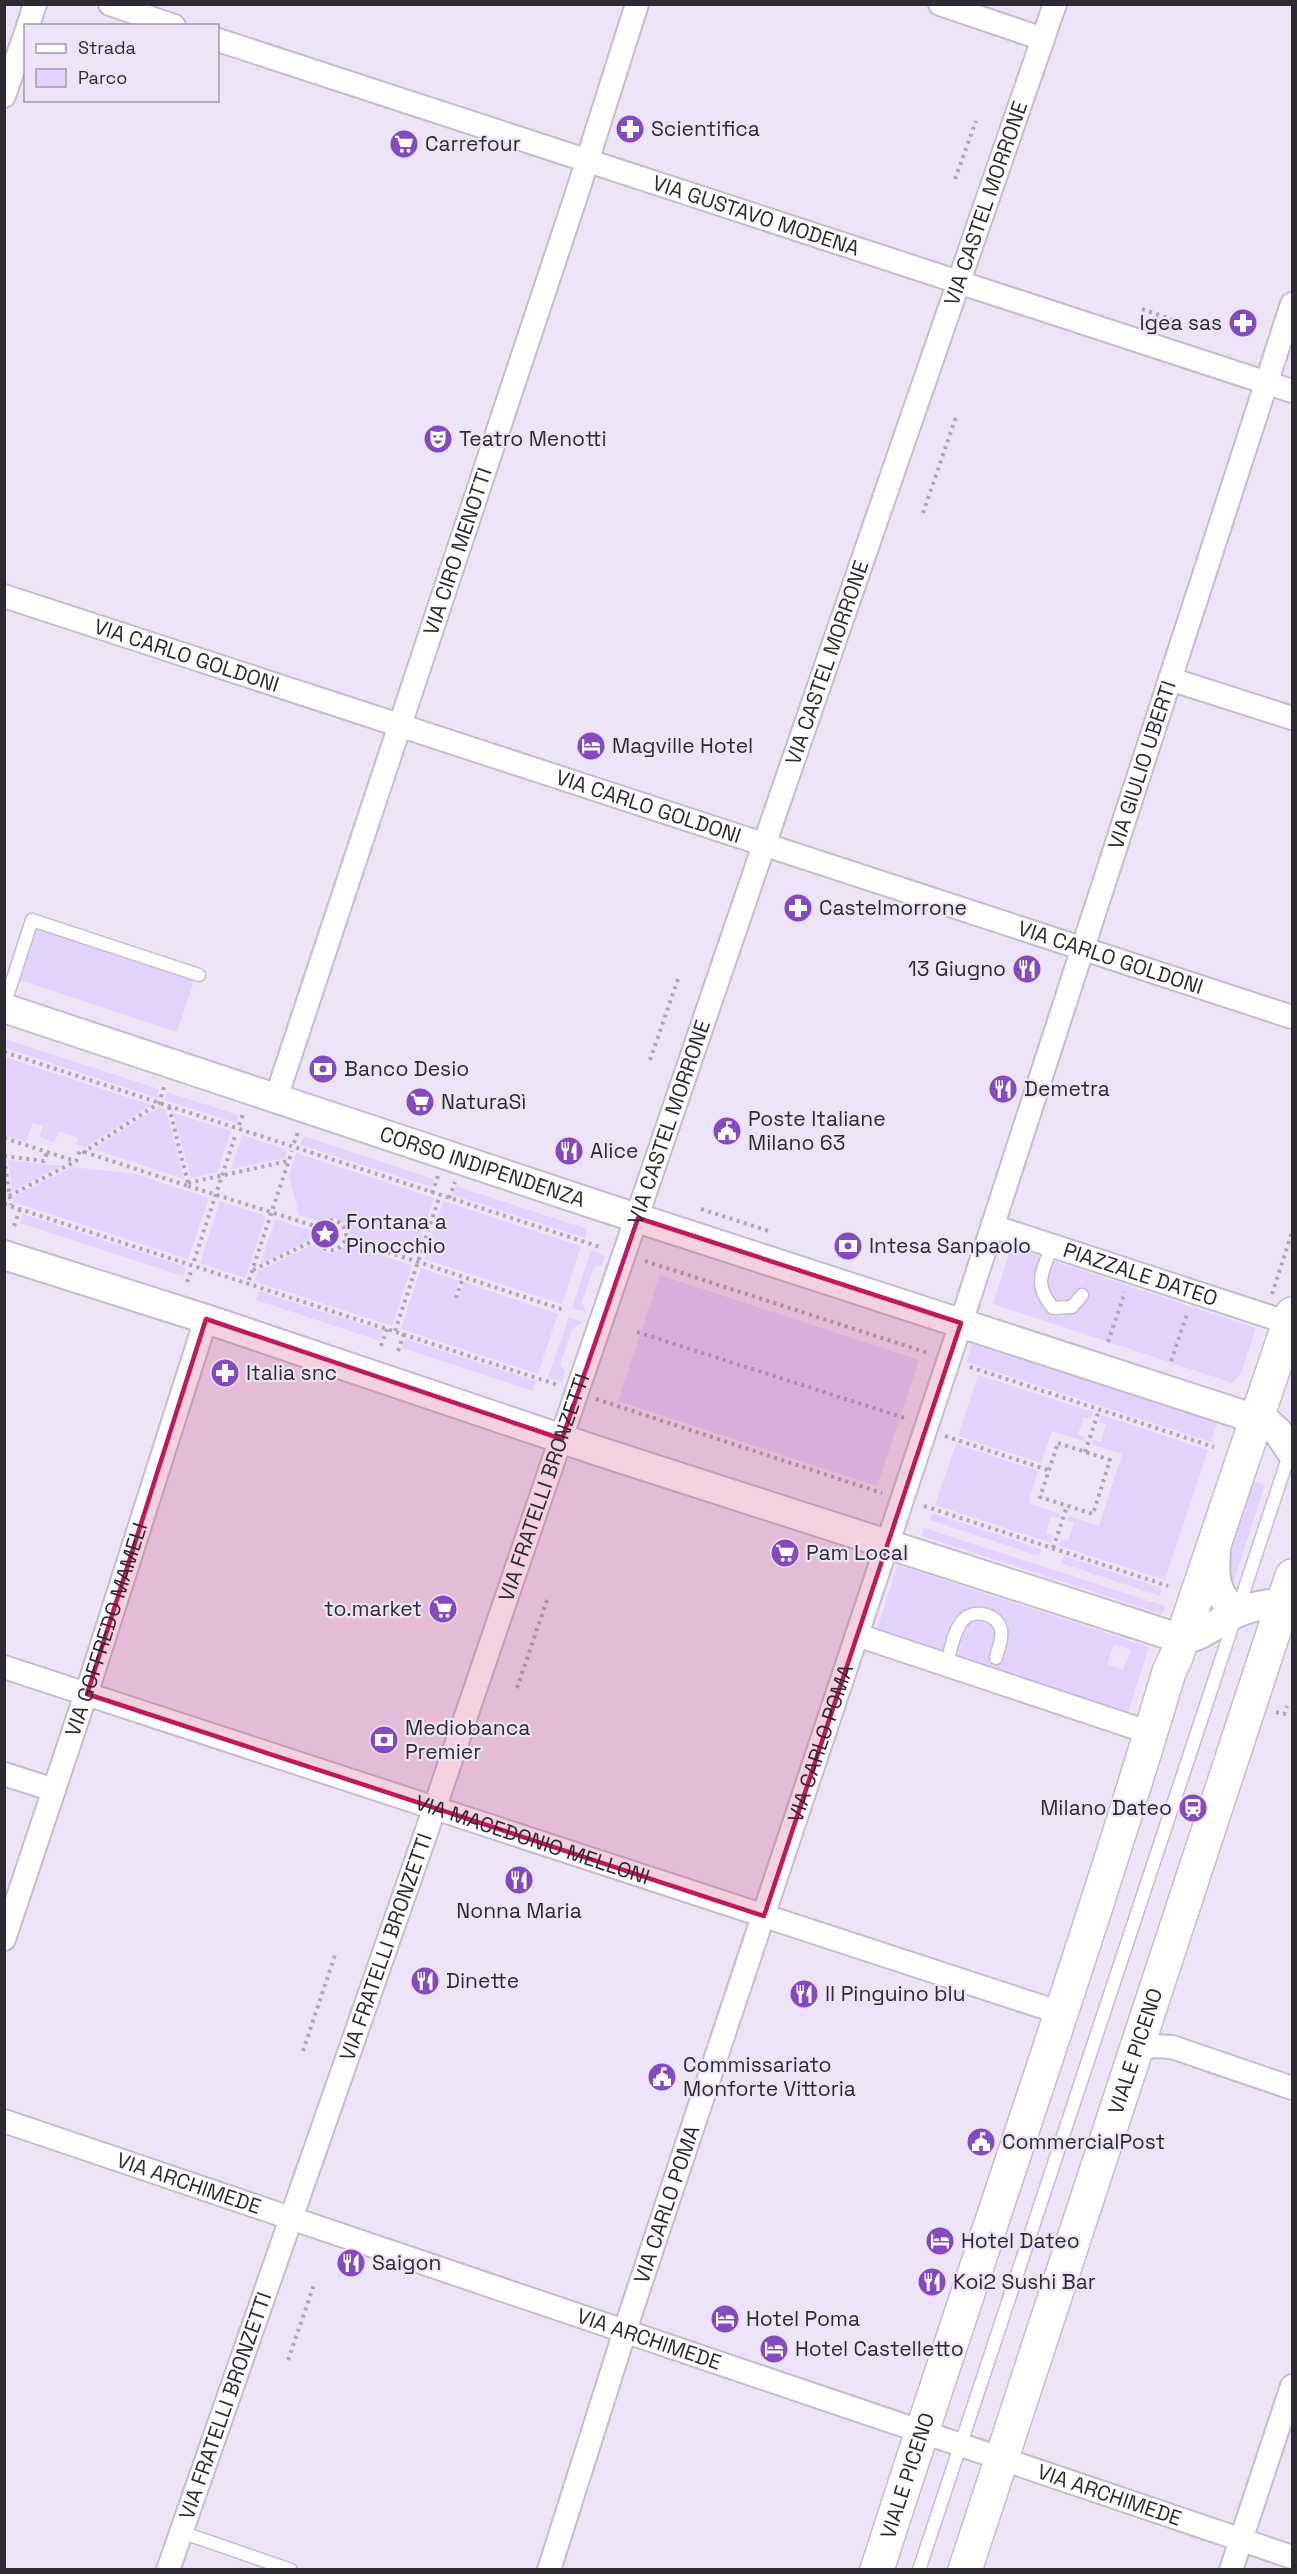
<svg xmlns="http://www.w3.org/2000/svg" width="1297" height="2574" font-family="'Space Grotesk',sans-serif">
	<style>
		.green { fill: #e3d2fb; fill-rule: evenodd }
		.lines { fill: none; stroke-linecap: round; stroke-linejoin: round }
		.service-casing { stroke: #c4bdce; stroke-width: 15 }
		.minor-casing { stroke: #c4bdce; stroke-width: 26 }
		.tertiary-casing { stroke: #c4bdce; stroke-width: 32 }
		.primary-casing { stroke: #c4bdce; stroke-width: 36 }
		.path { stroke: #aca6b4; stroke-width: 4; stroke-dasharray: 3 4.5; stroke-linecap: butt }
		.service { stroke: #fff; stroke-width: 12 }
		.minor { stroke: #fff; stroke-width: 22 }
		.tertiary { stroke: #fff; stroke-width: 28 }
		.primary { stroke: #fff; stroke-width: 33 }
		.marked { fill: #c2185b; fill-opacity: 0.2; stroke: #c2185b; stroke-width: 4.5; stroke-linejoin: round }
		.labels { text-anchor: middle; stroke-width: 4.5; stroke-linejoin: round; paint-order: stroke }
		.poi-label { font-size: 21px; fill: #2d2b31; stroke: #ede5f7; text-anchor: start }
		.street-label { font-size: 21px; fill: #2d2b31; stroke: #ede5f7 }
	</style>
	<rect width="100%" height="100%" fill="#ede5f7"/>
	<path class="green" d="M37 928 194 981 177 1032 20 980Z
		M5 1039 159 1089 157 1098 5 1048Z
		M5 1057 151 1105 86 1147 76 1144 78 1138 59 1131 54 1142 39 1137 43 1126 33 1123 26 1142 5 1135Z
		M167 1092 238 1115 236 1123 164 1100Z
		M158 1107 166 1110 184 1179 94 1149Z
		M173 1113 231 1131 217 1172 191 1178Z
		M242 1135 287 1150 285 1158 231 1169Z
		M303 1136 434 1179 431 1187 300 1145Z
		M296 1153 434 1198 415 1256 349 1234 346 1226 339 1219 330 1217 319 1221 299 1215 289 1175Z
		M8 1160 61 1166 12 1191Z
		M72 1167 135 1174 209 1198 188 1259 13 1202V1197Z
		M456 1186 587 1229 585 1238 453 1195Z
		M220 1201 266 1216 245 1278 200 1263Z
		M443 1201 581 1246 562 1304 424 1259Z
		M23 1214 186 1267 183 1276 20 1223Z
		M275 1219 312 1231 313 1238 260 1264Z
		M315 1244C324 1256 337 1255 347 1244L412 1265 392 1326 254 1281 258 1271Z
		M1011 1247 1256 1328 1241 1373 1233 1383 993 1304Z
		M591 1250 605 1256 602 1265 594 1267 582 1302 586 1312 572 1308Z
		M421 1268 459 1281 454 1297 458 1299 464 1282 558 1314 538 1374 401 1329Z
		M660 1275 919 1360 877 1486 618 1401Z
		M259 1291 383 1331 380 1341 256 1300Z
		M569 1317 583 1322 573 1328 560 1364 565 1372 562 1382 548 1377Z
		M405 1339 536 1381 533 1391 402 1348Z
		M974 1341 1219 1417 1211 1442 966 1362Z
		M978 1375 1093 1412 1091 1419 1084 1417 1078 1434 1085 1437 1084 1441 1052 1431 1041 1463 958 1436Z
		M1102 1415 1208 1450 1165 1580 1059 1546 1061 1539 1068 1541 1074 1523 1067 1520 1069 1516 1099 1526 1122 1454 1092 1444 1093 1440 1101 1442 1106 1424 1099 1422Z
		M956 1444 1038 1471 1028 1503 1060 1514 1059 1518 1051 1516 1046 1533 1053 1536 1051 1543 935 1505Z
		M1256 1482 1265 1485 1233 1583 1224 1580 1221 1575 1251 1486Z
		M933 1513 1041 1549 1039 1556 930 1520Z
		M924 1528 1165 1606 1162 1614 922 1536Z
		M1064 1556 1162 1588 1160 1596 1061 1563Z
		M898 1565 1149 1647 1127 1715 876 1632ZM1114 1644 1131 1650 1123 1670 1107 1664Z"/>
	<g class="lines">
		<g class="service-casing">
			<path id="service" d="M4 1006 32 920 199 975
				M1052 1246C1042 1272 1033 1285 1053 1308L1072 1307 1082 1295
				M946 1665C951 1651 953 1631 963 1620 974 1608 998 1614 1001 1630 1003 1639 998 1649 996 1658
				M181 2532 291 2570
				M919 2570 1290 1452"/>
		</g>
		<g class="minor-casing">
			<g id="minor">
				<path d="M110 4 174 26"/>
				<path d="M940 4 1043 39"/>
				<path d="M28 26 35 4"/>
				<path id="s1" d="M218 40 1292 391"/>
				<path d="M4 96 26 32"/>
				<path id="s2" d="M4 596 1292 1017"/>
				<path d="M1170 679 1292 718"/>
				<path id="s3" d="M276 1098 577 193 637 4"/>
				<path id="s4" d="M992 1226 1289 1323"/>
				<path d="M857 1635 1151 1733"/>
				<path id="s5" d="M4 1667 1061 2013"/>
				<path d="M4 1774 54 1790"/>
				<path id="s6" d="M4 1939 91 1679 206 1319"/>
				<path d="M1137 2050 1154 2046 1172 2047 1292 2088"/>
				<path id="s7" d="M4 2121 1292 2557"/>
				<path id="s8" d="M168 2570 427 1830 764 845 1055 4"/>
				<path id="s9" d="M549 2570 630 2315 961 1323 1292 304"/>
				<path d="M1231 2570 1292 2386"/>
			</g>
		</g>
		<g class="tertiary-casing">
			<g id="tertiary">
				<path id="s10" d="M4 1008 600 1206 1268 1423 1278 1432 1292 1453"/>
				<path d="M4 1255 206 1319 598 1451 1182 1639C1202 1637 1212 1626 1228 1617 1245 1607 1274 1602 1292 1602"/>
				<path d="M1216 1550C1214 1579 1214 1591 1236 1613"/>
			</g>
		</g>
		<g class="primary-casing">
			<g id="primary">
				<path id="s11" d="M877 2570C973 2270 1079 1973 1169 1672L1176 1657 1292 1314"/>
				<path id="s12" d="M965 2570 1292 1576"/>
			</g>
		</g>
		<path class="path" d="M955 179 976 121
			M1142 309 1176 321
			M923 513 957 414
			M4 1052 603 1248
			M650 1060 678 979
			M169 1107 188 1183
			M239 1125 243 1114
			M4 1138 75 1161
			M294 1143 298 1132
			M84 1152 188 1186V1183L288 1161
			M4 1156 44 1161 47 1152
			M4 1159 11 1205
			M188 1186 318 1227
			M432 1193 438 1176
			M9 1196 76 1161 80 1150 84 1152 159 1103 164 1087
			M449 1198 455 1182
			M4 1204 558 1385
			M701 1209 772 1232
			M316 1235a15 15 0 1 1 30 0a15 15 0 1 1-30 0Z
			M14 1226 20 1209
			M345 1238 564 1310
			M194 1261 236 1133
			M645 1261 928 1353
			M253 1270 317 1239
			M249 1280 292 1151
			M187 1282 192 1269
			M1272 1294 1292 1232
			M456 1298 463 1277
			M395 1331 440 1195
			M637 1332 908 1419
			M1108 1342 1125 1292
			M381 1346 387 1329
			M398 1351 404 1334
			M1171 1361 1187 1314
			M970 1367 1214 1447
			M596 1399 882 1493
			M945 1436 1048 1470
			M1058 1443 1110 1460 1093 1514 1040 1497Z
			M1085 1452 1099 1410
			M924 1506 1168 1586
			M1053 1548 1067 1506
			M517 1688 547 1600
			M1276 1712 1284 1714 1287 1706
			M303 2051 335 1955
			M288 2360 315 2282"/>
		<use href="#service" class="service"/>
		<use href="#minor" class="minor"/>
		<use href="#tertiary" class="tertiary"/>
		<use href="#primary" class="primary"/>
	</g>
	<path class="marked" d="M638 1218 961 1323 764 1916 87 1694 206 1319 562 1439Z"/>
	<defs>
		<g id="pharmacy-disc" transform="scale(1.5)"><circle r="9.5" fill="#854ac0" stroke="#ede5f7"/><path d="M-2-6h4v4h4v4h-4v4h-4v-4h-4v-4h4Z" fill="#fff"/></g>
		<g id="supermarket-disc" transform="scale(1.5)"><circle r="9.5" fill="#854ac0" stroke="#ede5f7"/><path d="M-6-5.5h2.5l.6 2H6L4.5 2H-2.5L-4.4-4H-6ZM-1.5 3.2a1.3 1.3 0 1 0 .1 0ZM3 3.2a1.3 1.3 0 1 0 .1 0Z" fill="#fff"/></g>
		<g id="theatre-disc" transform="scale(1.5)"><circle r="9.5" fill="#854ac0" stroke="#ede5f7"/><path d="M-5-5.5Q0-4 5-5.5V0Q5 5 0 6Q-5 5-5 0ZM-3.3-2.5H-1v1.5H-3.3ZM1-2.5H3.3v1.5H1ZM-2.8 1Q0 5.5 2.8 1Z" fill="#fff"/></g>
		<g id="hotel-disc" transform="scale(1.5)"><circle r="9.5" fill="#854ac0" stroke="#ede5f7"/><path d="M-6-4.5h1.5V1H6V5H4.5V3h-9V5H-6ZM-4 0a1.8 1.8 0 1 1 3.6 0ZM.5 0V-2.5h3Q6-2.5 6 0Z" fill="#fff"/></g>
		<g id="restaurant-disc" transform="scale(1.5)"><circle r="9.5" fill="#854ac0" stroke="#ede5f7"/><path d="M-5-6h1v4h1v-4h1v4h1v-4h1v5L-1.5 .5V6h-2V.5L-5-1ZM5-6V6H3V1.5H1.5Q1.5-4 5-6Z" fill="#fff"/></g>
		<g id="bank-disc" transform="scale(1.5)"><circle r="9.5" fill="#854ac0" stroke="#ede5f7"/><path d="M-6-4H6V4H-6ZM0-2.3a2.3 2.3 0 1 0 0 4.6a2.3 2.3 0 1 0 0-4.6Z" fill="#fff"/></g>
		<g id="civic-disc" transform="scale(1.5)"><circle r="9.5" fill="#854ac0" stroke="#ede5f7"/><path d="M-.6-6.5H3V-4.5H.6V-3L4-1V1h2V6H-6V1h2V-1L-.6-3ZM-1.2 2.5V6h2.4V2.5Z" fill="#fff"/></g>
		<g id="sight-disc" transform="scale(1.5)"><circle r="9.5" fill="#854ac0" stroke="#ede5f7"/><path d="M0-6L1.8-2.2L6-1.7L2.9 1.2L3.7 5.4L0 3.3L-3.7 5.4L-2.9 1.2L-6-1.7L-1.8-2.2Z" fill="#fff"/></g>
		<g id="station-disc" transform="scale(1.5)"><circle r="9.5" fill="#854ac0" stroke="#ede5f7"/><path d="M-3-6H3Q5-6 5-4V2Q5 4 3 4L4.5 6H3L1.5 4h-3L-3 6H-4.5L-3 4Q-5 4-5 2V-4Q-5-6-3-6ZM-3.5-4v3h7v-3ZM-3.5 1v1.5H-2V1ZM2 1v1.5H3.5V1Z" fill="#fff"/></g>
	</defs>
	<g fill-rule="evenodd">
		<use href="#pharmacy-disc" x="630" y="129"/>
		<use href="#supermarket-disc" x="404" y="144"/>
		<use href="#pharmacy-disc" x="1243" y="323"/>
		<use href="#theatre-disc" x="438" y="439"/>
		<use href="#hotel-disc" x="591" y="746"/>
		<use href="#pharmacy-disc" x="798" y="908"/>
		<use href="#restaurant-disc" x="1027" y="969"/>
		<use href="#bank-disc" x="323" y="1069"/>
		<use href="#restaurant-disc" x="1003" y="1089"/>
		<use href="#supermarket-disc" x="420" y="1102"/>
		<use href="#civic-disc" x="727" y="1131"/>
		<use href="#restaurant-disc" x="569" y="1151"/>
		<use href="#sight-disc" x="325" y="1234"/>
		<use href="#bank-disc" x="848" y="1246"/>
		<use href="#pharmacy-disc" x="225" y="1373"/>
		<use href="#supermarket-disc" x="785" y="1553"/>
		<use href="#supermarket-disc" x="443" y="1609"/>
		<use href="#bank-disc" x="384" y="1740"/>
		<use href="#station-disc" x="1193" y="1808"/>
		<use href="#restaurant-disc" x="519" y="1880"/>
		<use href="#restaurant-disc" x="425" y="1981"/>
		<use href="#restaurant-disc" x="804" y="1994"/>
		<use href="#civic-disc" x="662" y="2077"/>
		<use href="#civic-disc" x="981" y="2142"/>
		<use href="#hotel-disc" x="940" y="2241"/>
		<use href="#restaurant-disc" x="351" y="2263"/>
		<use href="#restaurant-disc" x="932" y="2282"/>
		<use href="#hotel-disc" x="725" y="2319"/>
		<use href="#hotel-disc" x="774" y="2349"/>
	</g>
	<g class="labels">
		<g class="poi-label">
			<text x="651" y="136">Scientifica</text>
			<text x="425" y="151">Carrefour</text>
			<text x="1222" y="330" text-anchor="end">Igea sas</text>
			<text x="459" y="446">Teatro Menotti</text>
			<text x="612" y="753">Magville Hotel</text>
			<text x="819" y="915">Castelmorrone</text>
			<text x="1006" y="976" text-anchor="end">13 Giugno</text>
			<text x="344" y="1076">Banco Desio</text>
			<text x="1024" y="1096">Demetra</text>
			<text x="441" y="1109">NaturaSì</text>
			<text x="748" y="1126">Poste Italiane<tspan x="748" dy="24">Milano 63</tspan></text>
			<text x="590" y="1158">Alice</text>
			<text x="346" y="1229">Fontana a<tspan x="346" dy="24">Pinocchio</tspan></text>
			<text x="869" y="1253">Intesa Sanpaolo</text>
			<text x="246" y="1380">Italia snc</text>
			<text x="806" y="1560">Pam Local</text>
			<text x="422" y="1616" text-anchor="end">to.market</text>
			<text x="405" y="1735">Mediobanca<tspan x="405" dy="24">Premier</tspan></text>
			<text x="1172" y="1815" text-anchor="end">Milano Dateo</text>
			<text x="519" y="1918" text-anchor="middle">Nonna Maria</text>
			<text x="446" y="1988">Dinette</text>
			<text x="825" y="2001">II Pinguino blu</text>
			<text x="683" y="2072">Commissariato<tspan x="683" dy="24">Monforte Vittoria</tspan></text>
			<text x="1002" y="2149">CommercialPost</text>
			<text x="961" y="2248">Hotel Dateo</text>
			<text x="372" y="2270">Saigon</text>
			<text x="953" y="2289">Koi2 Sushi Bar</text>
			<text x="746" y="2326">Hotel Poma</text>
			<text x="795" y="2356">Hotel Castelletto</text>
		</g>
		<g class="street-label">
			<text dy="7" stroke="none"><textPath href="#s8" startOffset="2504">VIA CASTEL MORRONE</textPath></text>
			<text dy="7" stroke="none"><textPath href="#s1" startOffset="566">VIA GUSTAVO MODENA</textPath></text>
			<text dy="7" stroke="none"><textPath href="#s3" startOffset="576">VIA CIRO MENOTTI</textPath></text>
			<text dy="7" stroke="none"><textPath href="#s2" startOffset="192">VIA CARLO GOLDONI</textPath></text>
			<text dy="7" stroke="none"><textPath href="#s8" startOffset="2018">VIA CASTEL MORRONE</textPath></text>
			<text dy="7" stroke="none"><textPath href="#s9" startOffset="1900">VIA GIULIO UBERTI</textPath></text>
			<text dy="7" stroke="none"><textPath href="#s2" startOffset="678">VIA CARLO GOLDONI</textPath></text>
			<text dy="7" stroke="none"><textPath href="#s2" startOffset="1164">VIA CARLO GOLDONI</textPath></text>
			<text dy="7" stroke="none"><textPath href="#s8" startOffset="1532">VIA CASTEL MORRONE</textPath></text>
			<text dy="7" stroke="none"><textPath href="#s10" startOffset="504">CORSO INDIPENDENZA</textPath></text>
			<text dy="7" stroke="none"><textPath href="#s4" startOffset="156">PIAZZALE DATEO</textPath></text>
			<text dy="7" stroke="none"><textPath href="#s8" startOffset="1146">VIA FRATELLI BRONZETTI</textPath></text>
			<text dy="7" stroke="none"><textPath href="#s6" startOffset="326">VIA GOFFREDO MAMELI</textPath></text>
			<text dy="7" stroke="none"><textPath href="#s9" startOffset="870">VIA CARLO POMA</textPath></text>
			<text dy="7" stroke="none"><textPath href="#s5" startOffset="556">VIA MACEDONIO MELLONI</textPath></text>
			<text dy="7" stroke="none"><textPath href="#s8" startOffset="660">VIA FRATELLI BRONZETTI</textPath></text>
			<text dy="7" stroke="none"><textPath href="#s12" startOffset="546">VIALE PICENO</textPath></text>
			<text dy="7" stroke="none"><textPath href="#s7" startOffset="195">VIA ARCHIMEDE</textPath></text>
			<text dy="7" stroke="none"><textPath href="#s9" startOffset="384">VIA CARLO POMA</textPath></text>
			<text dy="7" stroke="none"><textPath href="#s7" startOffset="681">VIA ARCHIMEDE</textPath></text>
			<text dy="7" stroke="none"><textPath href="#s8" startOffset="174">VIA FRATELLI BRONZETTI</textPath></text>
			<text dy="7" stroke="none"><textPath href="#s11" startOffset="99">VIALE PICENO</textPath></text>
			<text dy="7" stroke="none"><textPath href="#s7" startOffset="1167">VIA ARCHIMEDE</textPath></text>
		</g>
	</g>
	<rect width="1297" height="2574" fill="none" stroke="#2d2b31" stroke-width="12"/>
	<rect x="24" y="24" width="195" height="78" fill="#ede5f7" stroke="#a09ba8" stroke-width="1.5"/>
	<rect x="36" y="44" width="30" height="9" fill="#ffffff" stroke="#a09ba8" stroke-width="1.5"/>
	<text x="78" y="54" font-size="18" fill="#2d2b31">Strada</text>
	<rect x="36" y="69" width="30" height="18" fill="#e3d2fb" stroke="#a09ba8" stroke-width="1.5"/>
	<text x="78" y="84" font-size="18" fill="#2d2b31">Parco</text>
</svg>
